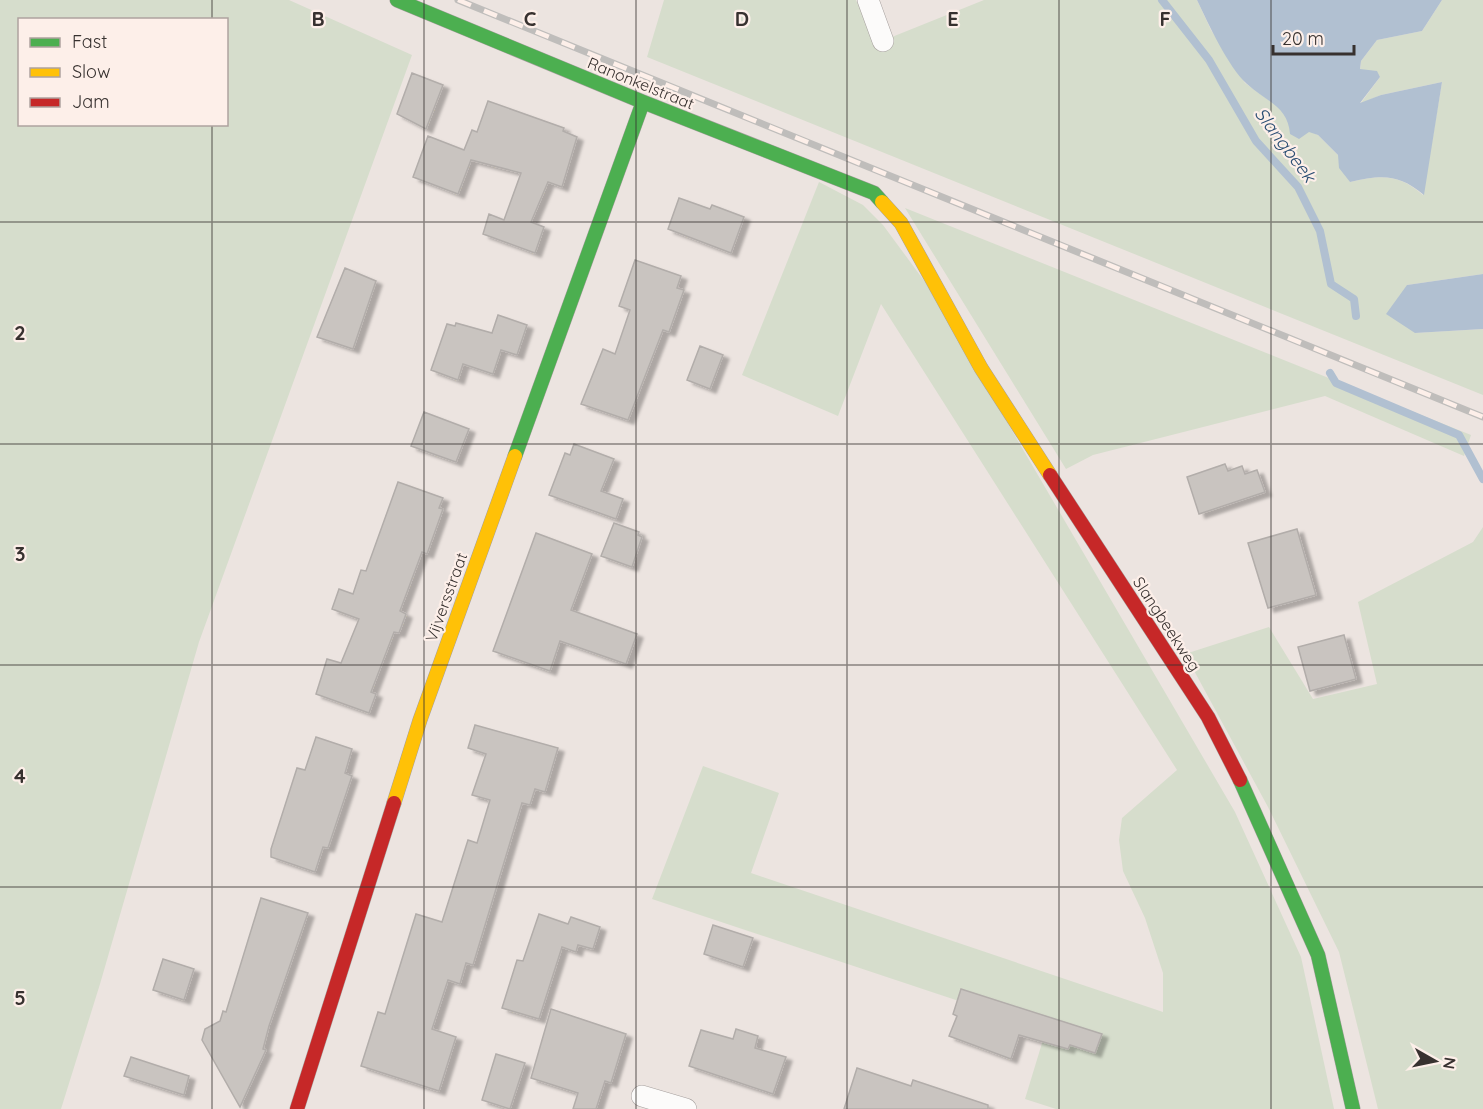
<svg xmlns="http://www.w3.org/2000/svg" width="1483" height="1109" font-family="Quicksand,sans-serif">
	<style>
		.green { fill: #d6ddcc; fill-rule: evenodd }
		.water { fill: #b1c0d1 }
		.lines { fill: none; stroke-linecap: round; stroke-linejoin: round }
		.stream { stroke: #b1c0d1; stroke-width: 8 }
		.building { fill: #c9c4c0; stroke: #b2adaa; stroke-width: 1.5; filter: url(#shadow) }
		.street-casing { stroke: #a6a09e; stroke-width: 22 }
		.fast-casing { stroke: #a6a09e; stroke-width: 15 }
		.slow-casing { stroke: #a6a09e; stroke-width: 15 }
		.jam-casing { stroke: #a6a09e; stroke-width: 15 }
		.street { stroke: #fcfbfa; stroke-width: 21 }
		.fast { stroke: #4caf50; stroke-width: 14 }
		.slow { stroke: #ffc107; stroke-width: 14 }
		.jam { stroke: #c62828; stroke-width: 14 }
		.rail-casing { stroke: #bfbdbb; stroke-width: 7 }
		.rail { stroke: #fdefe9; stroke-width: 4.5; stroke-dasharray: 14; stroke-linecap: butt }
		.grid { fill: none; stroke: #37312f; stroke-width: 1.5; stroke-opacity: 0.55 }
		.labels { text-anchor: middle; stroke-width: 4.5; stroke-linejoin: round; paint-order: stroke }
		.street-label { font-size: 16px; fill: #37312f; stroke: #fdefe9 }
		.water-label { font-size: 18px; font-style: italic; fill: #294d73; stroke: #fdefe9 }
		.grid-label { font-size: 20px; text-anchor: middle; font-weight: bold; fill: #37312f; stroke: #fdefe9; stroke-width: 4.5; stroke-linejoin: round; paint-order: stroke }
	</style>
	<defs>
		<filter id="shadow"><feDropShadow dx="6" dy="4" stdDeviation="1.5" flood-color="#0004"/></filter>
	</defs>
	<rect width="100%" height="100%" fill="#ece4e0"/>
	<path class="green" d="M0 0H289L412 55 199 642 100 984 61 1109H0ZM20 20H226V124H20Z
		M664 0H856L877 43 984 0H1197L1211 30 1245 83 1284 111 1290 122 1318 135 1338 155 1350 182C1381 175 1398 173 1423 195L1442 82 1381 95 1360 104 1380 77 1360 70 1361 61 1377 40 1422 31 1442 0H1483V274L1407 285 1415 333 1483 329V395L647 57Z
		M819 182 863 205 883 225 925 282 1235 812 1301 957 1334 1109H1056L1025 1099 1046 1030 652 899 703 766 779 793 751 873 1163 1012V973L1145 918 1123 871 1119 840 1122 818 1177 770 881 304 838 416 742 375Z
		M905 208 1471 435 1464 456 1325 396 1093 455 1066 469Z
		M1483 527V1109H1378L1339 952 1268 807 1185 654 1269 627 1313 699 1377 684 1358 602 1473 542Z"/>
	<path class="water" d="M1197 0H1442L1422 31 1377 40 1361 61 1360 69 1377 71 1380 77 1360 103 1381 95 1442 82 1424 195C1398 173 1381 175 1350 182L1339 168 1338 155 1318 135 1309 132 1299 139 1290 134C1288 106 1265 101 1247 84 1228 67 1208 23 1197 0Z
		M1483 274V329L1415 333 1386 314 1407 285Z"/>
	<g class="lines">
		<path class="stream" d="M1162 0 1209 60 1256 141 1298 187 1320 231 1331 284 1354 299 1356 316
			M1330 373 1336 383 1459 435 1483 479"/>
	</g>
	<path class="building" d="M412 73 443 85 426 129 397 114Z
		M488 101 564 128 563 131 577 137 562 187 548 182 531 222 544 227 535 253 483 234 489 214 504 220 521 173 471 160 458 194 413 177 428 136 464 150 472 130 477 132Z
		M679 198 710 209 712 205 744 217 731 253 668 229Z
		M635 260 681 276 677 288 684 290 669 332 663 330 628 420 581 404 603 349 615 354 630 310 619 306Z
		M345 268 376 281 353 349 317 337Z
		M498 315 527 325 517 355 501 350 493 374 463 364 458 380 431 370 447 324 455 326 456 323 492 333Z
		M700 346 723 355 710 389 687 380Z
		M424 412 469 429 456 462 411 446Z
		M574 444 614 459 601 491 623 499 616 519 549 495 565 453 570 455Z
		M1225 464 1228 471 1242 466 1245 474 1257 470 1265 492 1199 514 1187 477Z
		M398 482 443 498 439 508 443 509 427 554 422 552 400 611 406 614 399 633 394 632 371 692 376 694 369 713 316 694 327 659 341 663 359 619 332 609 339 589 353 594 361 570 366 571Z
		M614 523 639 532 638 535 642 537 632 567 601 556Z
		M1297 529 1316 595 1268 608 1248 543Z
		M536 533 592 554 571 610 637 634 626 664 560 641 550 671 493 651Z
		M1344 635 1356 679 1310 691 1298 647Z
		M475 725 558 748 545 792 535 789 530 805 522 803 473 965 466 963 460 984 448 980 432 1029 456 1037 439 1091 361 1066 378 1012 385 1014 416 914 442 922 468 840 477 843 490 800 472 795 486 754 468 748Z
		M316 737 352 749 345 773 352 776 328 848 323 847 315 872 271 857V849L297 768 305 770Z
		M261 898 308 913 269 1026 263 1049 266 1050 240 1107 202 1040 205 1029 220 1021 223 1011 226 1012Z
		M539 914 568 924 571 917 600 927 593 949 578 945 576 952 562 947 539 1019 502 1008 517 960 523 961Z
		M713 925 753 938 743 967 704 954Z
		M163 959 194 969 184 1000 153 990Z
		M961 989 1102 1034 1095 1053 1070 1045 1068 1049 1019 1035 1011 1059 949 1036 957 1016 953 1014Z
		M551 1009 626 1034 611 1083 605 1081 596 1109H573L578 1093 531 1078Z
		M736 1029 758 1036 755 1048 786 1057 773 1094 689 1066 701 1030 733 1039Z
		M496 1054 525 1063 510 1109 482 1100Z
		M131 1057 189 1076 184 1095 124 1076Z
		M857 1068 911 1086 913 1080 988 1105V1109H844Z"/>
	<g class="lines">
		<g class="street-casing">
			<path id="street" d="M868 0 883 41
				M642 1096 686 1109"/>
		</g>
		<g class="fast-casing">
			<path id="fast" d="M397 0 643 102 874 193 882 202
				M515 456 643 102
				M1240 780 1318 955 1353 1109"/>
		</g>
		<g class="slow-casing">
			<path id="slow" d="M882 202 901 223 981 368 1050 475
				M394 803 420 720 515 456"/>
		</g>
		<g class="jam-casing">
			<path id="jam" d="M1050 475 1208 717 1240 780
				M297 1109 394 803"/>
		</g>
		<use href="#street" class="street"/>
		<use href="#fast" class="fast"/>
		<use href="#slow" class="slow"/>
		<use href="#jam" class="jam"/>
		<g class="rail-casing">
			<path id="rail" d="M458 0 1483 417"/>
		</g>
		<use href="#rail" class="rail"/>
	</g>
	<path class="grid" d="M212 0V20M424 0V1109M636 0V1109M847 0V1109M1059 0V1109M1271 0V1109M212 124V1109M0 222H1483M0 444H1483M0 665H1483M0 887H1483"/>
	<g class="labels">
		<g class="street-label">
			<text transform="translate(641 83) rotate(22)" y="6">Ranonkelstraat</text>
			<text transform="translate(446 597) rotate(-70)" y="6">Vijversstraat</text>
			<text transform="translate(1167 624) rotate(57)" y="6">Slangbeekweg</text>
		</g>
		<g class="water-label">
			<text transform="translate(1285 145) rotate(53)" y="6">Slangbeek</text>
		</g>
	</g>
	<g class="grid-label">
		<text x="318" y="26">B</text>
		<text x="530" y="26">C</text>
		<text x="742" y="26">D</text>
		<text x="953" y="26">E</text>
		<text x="1165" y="26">F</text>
		<text x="20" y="340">2</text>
		<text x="20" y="561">3</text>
		<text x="20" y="783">4</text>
		<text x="20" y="1005">5</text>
	</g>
	<rect x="18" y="18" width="210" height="108" fill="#fdefe9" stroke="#aea39f" stroke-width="1.5"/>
	<rect x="30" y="38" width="30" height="9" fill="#4caf50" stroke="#aea39f" stroke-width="1.5"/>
	<text x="72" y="48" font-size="18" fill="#37312f">Fast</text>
	<rect x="30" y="68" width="30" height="9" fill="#ffc107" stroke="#aea39f" stroke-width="1.5"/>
	<text x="72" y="78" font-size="18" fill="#37312f">Slow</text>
	<rect x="30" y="98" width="30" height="9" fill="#c62828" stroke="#aea39f" stroke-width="1.5"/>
	<text x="72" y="108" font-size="18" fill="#37312f">Jam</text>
	<g transform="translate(1435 1061) rotate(99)" stroke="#fdefe9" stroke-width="4.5" paint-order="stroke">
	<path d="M0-4.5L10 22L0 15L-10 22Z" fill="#37312f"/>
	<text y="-9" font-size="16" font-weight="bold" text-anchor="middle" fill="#37312f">N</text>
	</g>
	<path d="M1273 45v9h81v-9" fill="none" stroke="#37312f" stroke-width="3"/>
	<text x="1282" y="45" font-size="18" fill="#37312f" stroke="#fdefe9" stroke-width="4.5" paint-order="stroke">20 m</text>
</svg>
